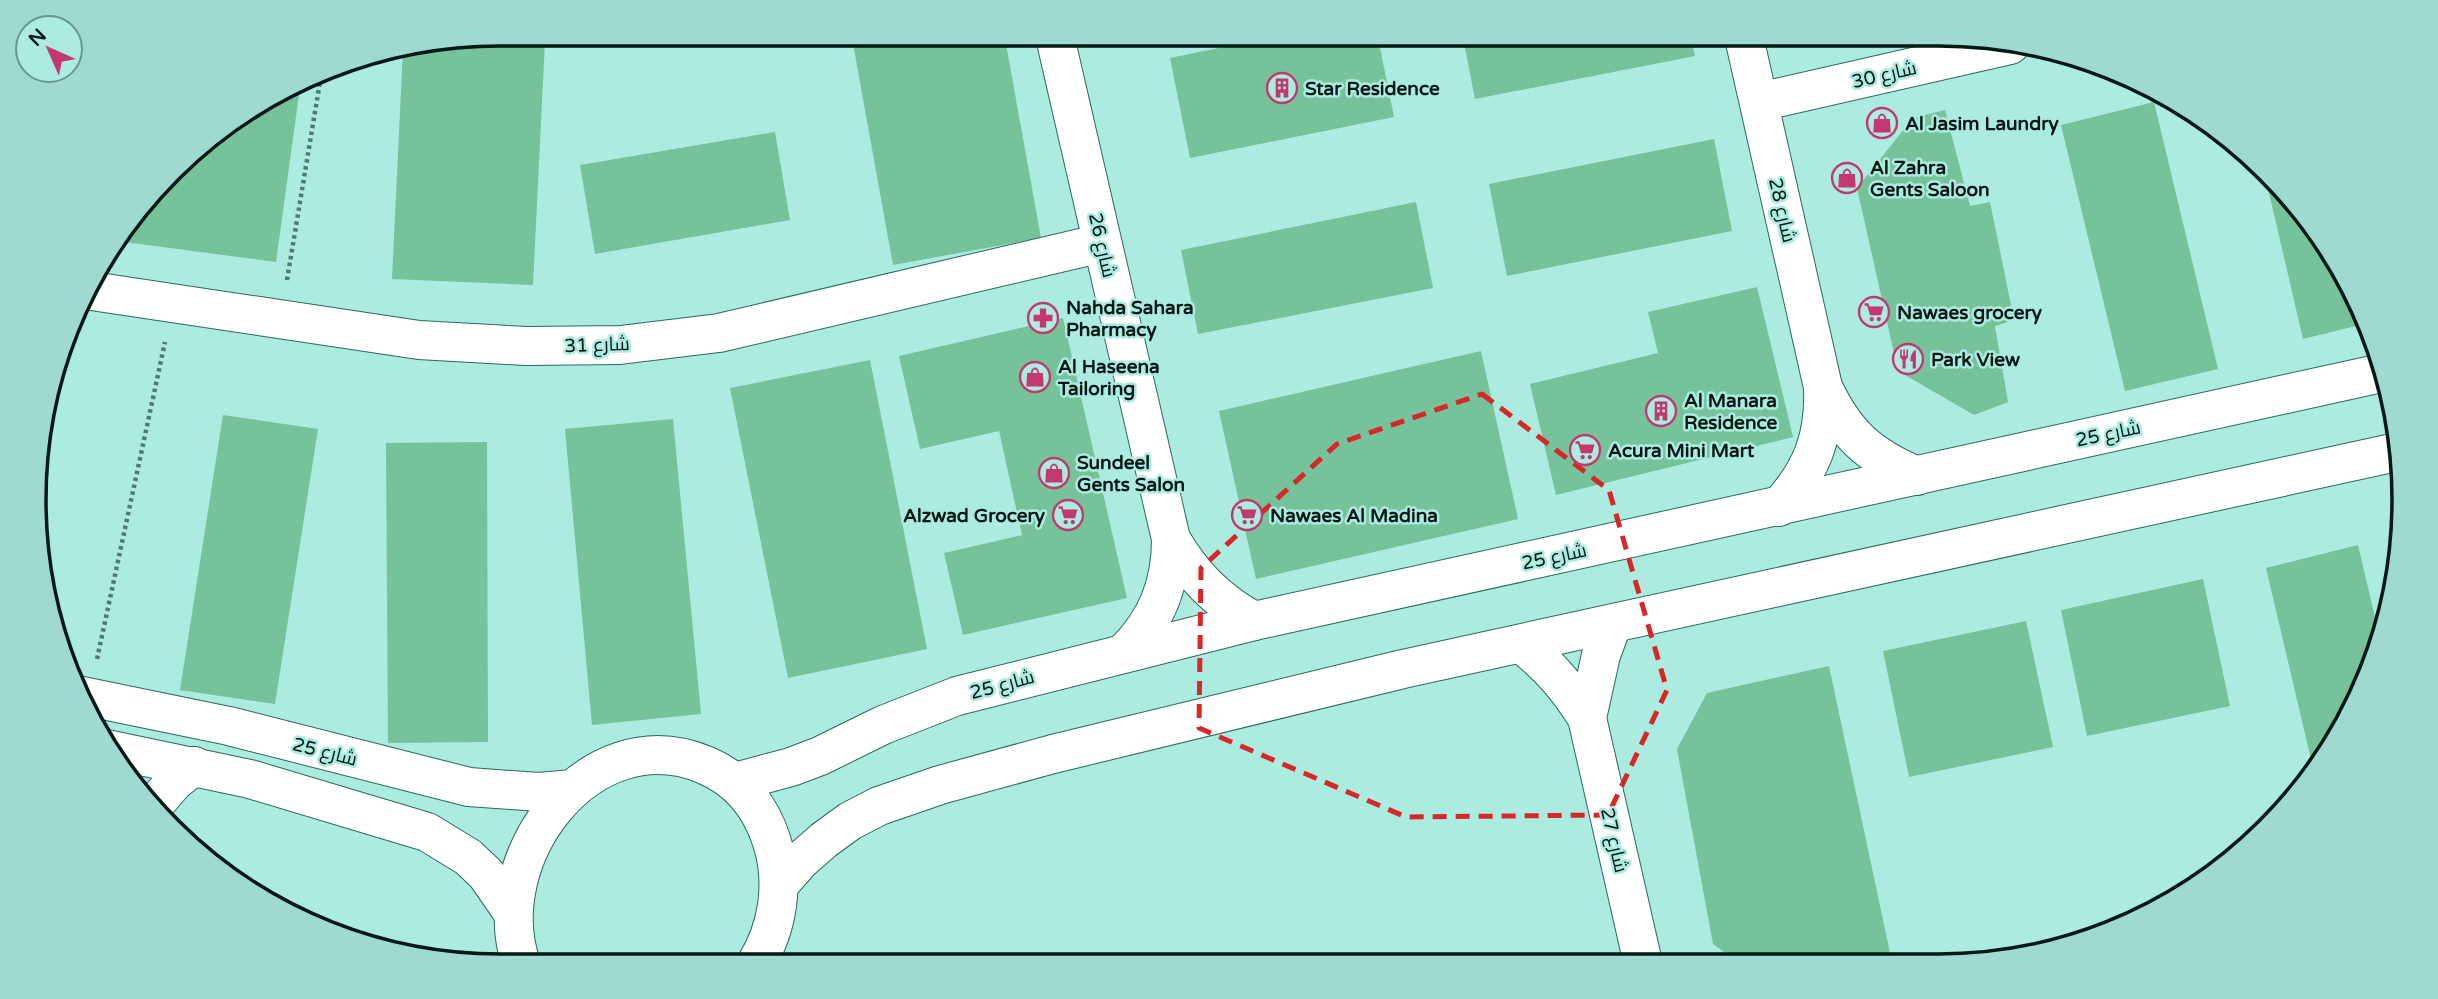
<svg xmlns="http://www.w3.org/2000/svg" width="2438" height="999" font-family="'Varela Round',Cairo,sans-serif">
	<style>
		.building { fill: #76c29b }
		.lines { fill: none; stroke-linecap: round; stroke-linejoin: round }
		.minor-casing { stroke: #2a695e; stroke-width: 40 }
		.tertiary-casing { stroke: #2a695e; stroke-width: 40 }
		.path { stroke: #507a72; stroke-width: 4.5; stroke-dasharray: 3.5 3.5; stroke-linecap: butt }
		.minor { stroke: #fff; stroke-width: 38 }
		.tertiary { stroke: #fff; stroke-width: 38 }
		.marked { fill: none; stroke: #d62828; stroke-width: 5; stroke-dasharray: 14 9; stroke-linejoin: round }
		.labels { text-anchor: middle; stroke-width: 5; stroke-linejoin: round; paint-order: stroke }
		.street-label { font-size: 19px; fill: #011814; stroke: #acebdf }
		.poi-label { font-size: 19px; font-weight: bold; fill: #011814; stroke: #acebdf; text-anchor: start }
		.rim { fill: none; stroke: #011814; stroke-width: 3.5 }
	</style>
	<rect width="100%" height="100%" fill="#acebdf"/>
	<path class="building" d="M877 33H1004L1041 238 893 265 852 38Z
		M1291 33H1377L1394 117 1190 158 1170 58Z
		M1462 33H1690L1695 56 1475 99Z
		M472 38 545 41 533 285 392 279 403 49Z
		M301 80 276 262 117 241 192 149 267 96Z
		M2154 102 2218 369 2125 391 2061 125Z
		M1945 110 1970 206 1990 202 2014 320 1995 326 2008 402 1974 415 1898 371 1857 188 1913 118Z
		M775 132 790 220 595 254 580 165Z
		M1714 139 1732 231 1507 276 1489 184Z
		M2263 167 2308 215 2356 293 2368 323 2303 339Z
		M1416 202 1433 288 1198 334 1181 250Z
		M1757 287 1793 437 1556 495 1530 384 1658 353 1648 312Z
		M1063 318 1127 598 963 635 944 553 1022 535 999 431 920 449 899 356Z
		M1481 351 1518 519 1256 579 1219 411Z
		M870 360 927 649 788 678 730 388Z
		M223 415 318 429 275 704 180 690Z
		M673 419 701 714 592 725 565 429Z
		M487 442 488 742 388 743 386 443Z
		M2358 545 2381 643 2326 759 2314 772 2266 568Z
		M2203 579 2230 706 2087 736 2061 610Z
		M2026 621 2053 747 1909 777 1883 651Z
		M1829 666 1892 962H1738L1713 944 1677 749 1707 693Z"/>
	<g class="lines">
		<g class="minor-casing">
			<path id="minor" d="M1054 33 1171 539C1171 584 1157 620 1125 652
				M1743 33 1823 387C1825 437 1812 470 1779 507
				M1759 102 2010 45
				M85 290 419 340 526 346 620 345 719 333 1102 243
				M1823 387C1845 434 1869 456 1917 476
				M1171 539C1192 575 1217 601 1254 621
				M1522 644C1551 668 1567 686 1587 718L1643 963
				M1587 718 1601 655 1612 625
				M155 804 174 782 194 766"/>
		</g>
		<g class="tertiary-casing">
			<path id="tertiary" d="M78 695 229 726 469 787 539 792 573 789
				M107 749 250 779 427 832 468 857 486 874 513 913
				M735 782 791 767 820 756 883 725 957 696 1254 621 2386 372
				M779 885 800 861 824 840 850 821 879 806 940 785 1053 754 1403 669 2401 451
				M522 966C483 860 589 716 705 765 739 779 761 807 772 842 785 883 778 929 755 965"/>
		</g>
		<path class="path" d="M287 280 322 70
			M97 659 165 342"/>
		<use href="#minor" class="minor"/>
		<use href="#tertiary" class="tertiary"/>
	</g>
	<path class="marked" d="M1482 394 1609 490 1667 690 1608 815 1406 817 1199 728 1201 568 1337 444Z"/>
	<defs>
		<g id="building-ring" transform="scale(1.575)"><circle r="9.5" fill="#acebdf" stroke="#c3396f" stroke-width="1.5"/><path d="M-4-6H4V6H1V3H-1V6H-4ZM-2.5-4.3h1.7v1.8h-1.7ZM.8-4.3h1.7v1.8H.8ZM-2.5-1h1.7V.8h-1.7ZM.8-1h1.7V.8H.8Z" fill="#c3396f"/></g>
		<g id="shop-ring" transform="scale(1.575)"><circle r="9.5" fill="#acebdf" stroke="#c3396f" stroke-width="1.5"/><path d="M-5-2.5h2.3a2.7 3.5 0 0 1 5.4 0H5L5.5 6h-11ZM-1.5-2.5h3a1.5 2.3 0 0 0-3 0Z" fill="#c3396f"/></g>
		<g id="supermarket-ring" transform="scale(1.575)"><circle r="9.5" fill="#acebdf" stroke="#c3396f" stroke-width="1.5"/><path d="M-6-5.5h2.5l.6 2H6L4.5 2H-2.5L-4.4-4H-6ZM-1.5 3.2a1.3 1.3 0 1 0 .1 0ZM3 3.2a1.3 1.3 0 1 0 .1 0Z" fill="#c3396f"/></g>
		<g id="pharmacy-ring" transform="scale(1.575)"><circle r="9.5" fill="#acebdf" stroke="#c3396f" stroke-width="1.5"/><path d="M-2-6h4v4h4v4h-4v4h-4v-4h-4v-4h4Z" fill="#c3396f"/></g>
		<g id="restaurant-ring" transform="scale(1.575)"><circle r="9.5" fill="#acebdf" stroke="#c3396f" stroke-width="1.5"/><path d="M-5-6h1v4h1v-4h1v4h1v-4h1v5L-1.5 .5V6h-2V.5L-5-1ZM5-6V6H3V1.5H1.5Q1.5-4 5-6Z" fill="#c3396f"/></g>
	</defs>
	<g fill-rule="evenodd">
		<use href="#building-ring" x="1282" y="88"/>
		<use href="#shop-ring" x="1882" y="123"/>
		<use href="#shop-ring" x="1847" y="178"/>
		<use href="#supermarket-ring" x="1874" y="312"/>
		<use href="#pharmacy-ring" x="1043" y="318"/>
		<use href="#restaurant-ring" x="1908" y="359"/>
		<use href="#shop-ring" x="1035" y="377"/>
		<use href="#building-ring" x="1661" y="411"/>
		<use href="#supermarket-ring" x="1585" y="450"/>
		<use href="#shop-ring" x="1054" y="473"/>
		<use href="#supermarket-ring" x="1068" y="515"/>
		<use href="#supermarket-ring" x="1247" y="515"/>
	</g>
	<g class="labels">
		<g class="street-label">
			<text transform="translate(1884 74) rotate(-13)" y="7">شارع 30</text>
			<text transform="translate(1783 210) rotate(77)" y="7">شارع 28</text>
			<text transform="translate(1103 245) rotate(77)" y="7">شارع 26</text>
			<text transform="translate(597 344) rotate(-2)" y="7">شارع 31</text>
			<text transform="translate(2108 433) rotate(-12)" y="7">شارع 25</text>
			<text transform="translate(1554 556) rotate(-12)" y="7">شارع 25</text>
			<text transform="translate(1002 684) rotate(-15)" y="7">شارع 25</text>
			<text transform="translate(325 751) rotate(14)" y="7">شارع 25</text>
			<text transform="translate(1615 840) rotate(77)" y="7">شارع 27</text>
		</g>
		<g class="poi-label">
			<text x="1305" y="95">Star Residence</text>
			<text x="1905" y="130">Al Jasim Laundry</text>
			<text x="1870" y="174">Al Zahra<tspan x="1870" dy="22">Gents Saloon</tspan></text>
			<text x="1066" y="314">Nahda Sahara<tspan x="1066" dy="22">Pharmacy</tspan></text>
			<text x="1897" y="319">Nawaes grocery</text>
			<text x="1931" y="366">Park View</text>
			<text x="1058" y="373">Al Haseena<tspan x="1058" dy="22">Tailoring</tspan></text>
			<text x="1684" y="407">Al Manara<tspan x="1684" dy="22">Residence</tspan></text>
			<text x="1608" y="457">Acura Mini Mart</text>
			<text x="1077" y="469">Sundeel<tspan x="1077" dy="22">Gents Salon</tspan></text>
			<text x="1045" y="522" text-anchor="end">Alzwad Grocery</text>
			<text x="1270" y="522">Nawaes Al Madina</text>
		</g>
	</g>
	<path d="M0 0H2438V999H0ZM500 46H1938A454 454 0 0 1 2392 500V500A454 454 0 0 1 1938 954H500A454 454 0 0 1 46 500V500A454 454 0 0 1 500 46Z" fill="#9edacf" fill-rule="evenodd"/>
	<path class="rim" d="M500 46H1938A454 454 0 0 1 2392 500V500A454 454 0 0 1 1938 954H500A454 454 0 0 1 46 500V500A454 454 0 0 1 500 46Z"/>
	<g transform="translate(49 49) rotate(315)"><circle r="33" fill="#acebdf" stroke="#68978e" stroke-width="2"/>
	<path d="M0-5L12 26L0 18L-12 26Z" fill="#c3396f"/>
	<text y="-10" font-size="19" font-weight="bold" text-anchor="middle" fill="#011814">N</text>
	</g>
</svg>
